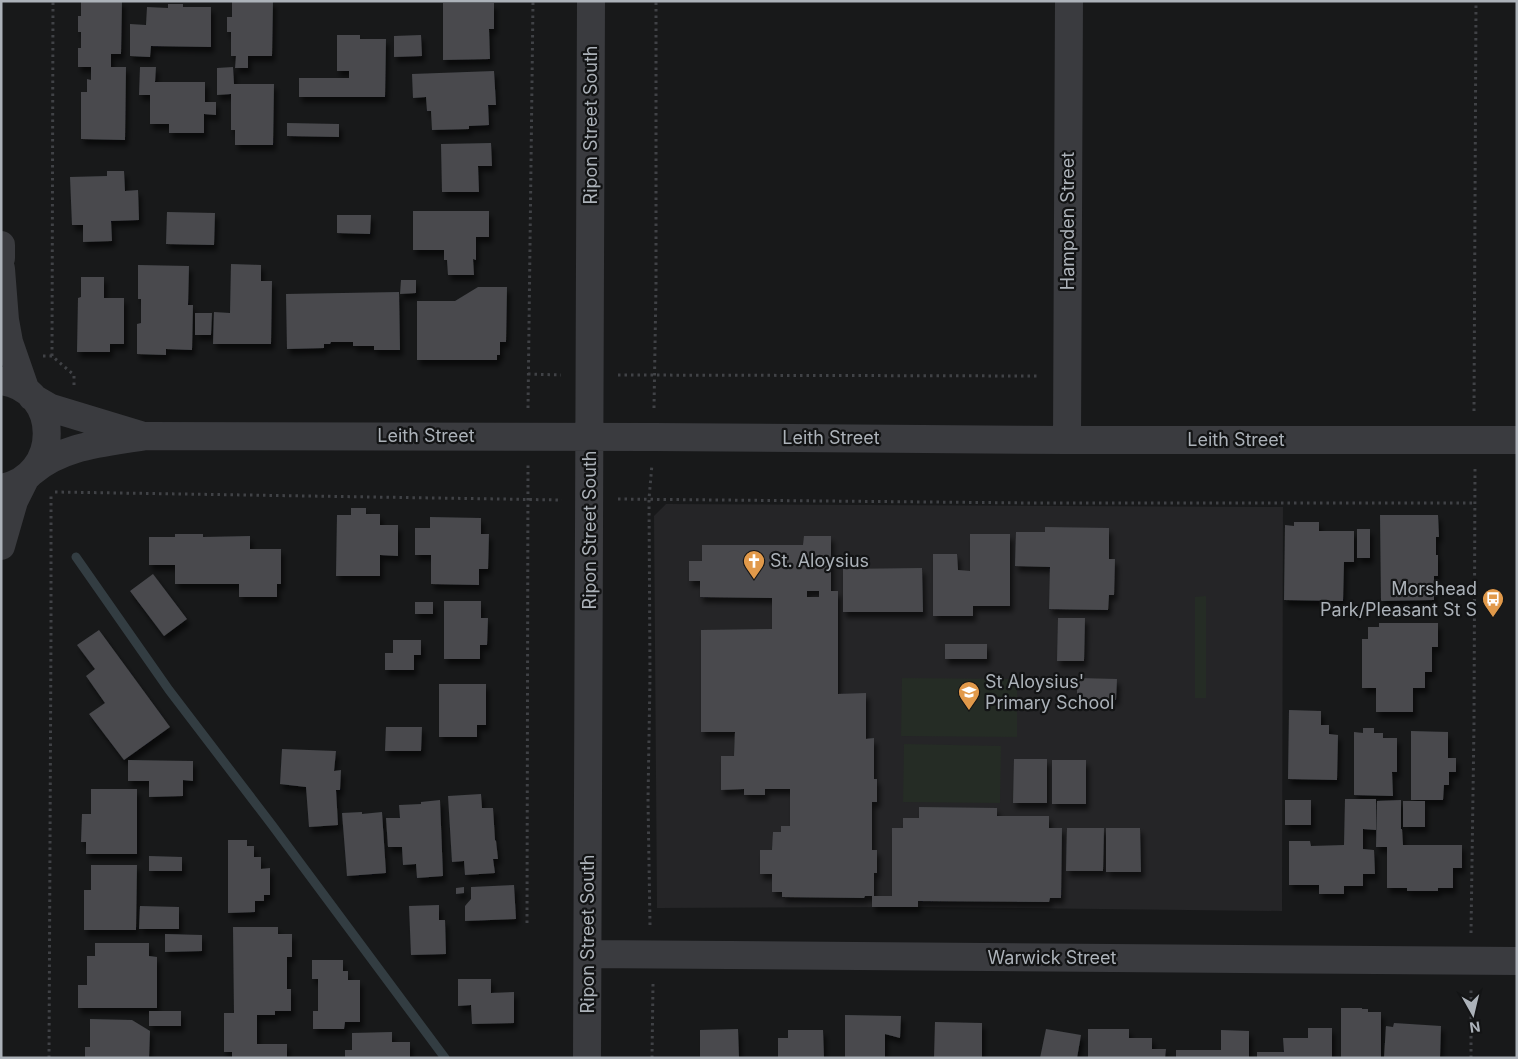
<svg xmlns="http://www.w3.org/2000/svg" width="1518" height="1059" font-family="Inter,sans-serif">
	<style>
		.built { fill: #252527 }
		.green { fill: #252c25 }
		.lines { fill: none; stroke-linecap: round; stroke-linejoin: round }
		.stream { stroke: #333d42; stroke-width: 9 }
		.building { fill: #48494d; fill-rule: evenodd; filter: url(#shadow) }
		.path { stroke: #404246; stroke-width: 3; stroke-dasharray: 2.5 4; stroke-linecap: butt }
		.minor { stroke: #3a3b3f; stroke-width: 28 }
		.labels { text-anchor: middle; stroke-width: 4.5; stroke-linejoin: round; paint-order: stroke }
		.street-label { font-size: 18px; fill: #acb2b9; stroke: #131415 }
		.poi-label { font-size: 18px; fill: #acb2b9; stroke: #131415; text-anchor: start }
	</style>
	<defs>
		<filter id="shadow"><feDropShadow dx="3" dy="5.5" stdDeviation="2.5" flood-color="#0009"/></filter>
	</defs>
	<rect width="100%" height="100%" fill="#18191a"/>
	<path class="built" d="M666 504 1283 507 1282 911 918 907 657 908 654 516Z"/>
	<path class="green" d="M1206 596V698H1195V597Z
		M902 678 1017 679V737L901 736Z
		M904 744 1001 746 1000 803 903 802Z"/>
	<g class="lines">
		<path class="stream" d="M76 557 169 690 272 825 445 1058"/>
	</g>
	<path class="building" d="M81 1H122L121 54H111V67H126L125 140 81 139V92H87V79L91 80V67H78V48H81V32H78V16H81Z
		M232 1H273L272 56H248V68H235L236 56H231V32H227V17H232Z
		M443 3H494V29H489L490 59 443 60Z
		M168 4H183V7H211V47L151 46 150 57 130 56V24L146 25 147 7 168 8Z
		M337 35H360V39H386L385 97H299V78H349V71H337Z
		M421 35 422 56 394 57V36Z
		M140 67H156L155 82H205V102H216V115L204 114V133H169V124H150V95H139Z
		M233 67 234 84H274L273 145H235V130H231V94L217 95V68Z
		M494 71 496 105H488L489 125 469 126V129L432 130 431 111H427L426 97 413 98 412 74Z
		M287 123 339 124V137L287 136Z
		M491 143 492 166H478L479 192H442L441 144Z
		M107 171H124L125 191 138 190 139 220 111 221 112 241 83 242V225H72L70 177 107 176Z
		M413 211H489V237H476V260L473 259 474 275H448L447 260H444V250H413Z
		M167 212 215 213 214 245 166 244Z
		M337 215H371L370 234 337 233Z
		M231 264 261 265V281H272L271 344H213L214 312 230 313Z
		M138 265 189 266 188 305H193L192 350 166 349V355L137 354V324L141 323V299H138Z
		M81 277H104V298H124V344H110V352H77L78 298 81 297Z
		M401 280H416V293L400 294Z
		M478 287H507L506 342H500V355H497V360H417V301H455Z
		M399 292 400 350H374V346H353V342H331L330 344H324V348L287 349 286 294Z
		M195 313H212L211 335H195Z
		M351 508H366V514H380V525H398V556L380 555V576H336L337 515H351Z
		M1380 515H1438L1439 537H1436V555H1438V576H1434V600L1381 601Z
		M430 517 481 518V534H489L488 569H479V585L431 584V555H415V528H430Z
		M1294 522H1319V531H1354V562H1344L1343 601 1284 600 1285 525 1294 526Z
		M1045 527 1109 528V559H1115L1114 595H1109L1108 610 1049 609 1050 567 1015 566 1016 532H1045Z
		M1357 529H1370V558H1357Z
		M175 534H203V537L250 536V549H281V584H277V597H239V584H175V565H149V537H175Z
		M970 534H1010V606H973V616H933V554H957L958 570 970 571Z
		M804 536H831V591H838V694L866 693V739L874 738V779H877V802H872V850H877V873H874V896H892V828H903V818H919V807L997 808V816H1049V828H1062L1061 898H1050L1049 902 918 901V907H872V896H865L864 898 782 897V892H772V874H760V850H772L773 832H781V826H790V789H765V795H744V789L721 790V756H734L735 732H701V630L772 629V598L700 597V581H689V561H702V545H803ZM807 591H819V597H807Z
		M922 568 923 612H843V569Z
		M153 574 187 619 164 636 130 591Z
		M444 601H481V618H488L487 645H480V659H444Z
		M415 602H433V614H415Z
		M1058 618H1085L1084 661H1057Z
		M1379 623H1438V647H1432V672H1425V688H1413V712H1376V688H1362V639H1368V627H1379Z
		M99 630 170 727 124 760 89 714 105 703 86 676 95 669 77 645Z
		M393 640H421V655H414V670H385V653H393Z
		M945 644H987V659H945Z
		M1077 678 1117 679 1116 700 1077 699Z
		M439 684H486V725H477V737H439Z
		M1289 710 1321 711V725H1329V734L1338 735 1337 780 1288 779Z
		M386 727H422L421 751H385Z
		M1363 728H1374V733H1383V738H1397V772H1392L1393 796 1354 795V732L1363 733Z
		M1411 731 1448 732V758H1456V772H1449V785H1444L1443 800H1411Z
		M282 749 336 751 334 771 341 770 340 790H336L338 825 309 827 306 787 280 784Z
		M1014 759H1047V803H1013Z
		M128 760 193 761V781L183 780V796L149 797V781H128Z
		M1052 760H1086V804H1052Z
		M91 789H137V854H86V842H81L82 814H91Z
		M481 794 482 808H493L495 840 496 841 498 859H493L495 873 465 875 464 861 452 862 448 796Z
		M1345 799H1376V830L1363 829V849L1374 850 1375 874H1363V886H1344V894H1319V885H1289V841H1310L1311 846 1344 845Z
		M440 800 443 876 417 878 416 864 403 865 402 847H388L386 818H400L399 805 421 804V802Z
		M1285 800H1311V825H1285Z
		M1401 800V829H1402L1403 845H1462V868H1453V888H1438V891H1407V888H1387V847H1376L1377 801Z
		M1403 801H1425V827H1403Z
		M362 812V814L382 812 386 873 347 876 342 813Z
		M1067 828H1104L1103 871H1066Z
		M1106 828H1140L1141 872H1106Z
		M228 840H247V846H254V857H261V869L270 868V895H264V901H255V912L228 913Z
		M149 856 182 857V871H149Z
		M91 865H137L136 930H84V890H91Z
		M514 885 516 919 465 921V906L471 899V887Z
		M464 887V893L456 894V888Z
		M439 905V920H445L446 954 411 955 409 906Z
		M140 906 179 907V929H139Z
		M233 927H278V934H292V957H287V989H291V1011H275V1015H257V1044H287V1058H232V1052H224V1013H234Z
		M165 934 202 935V951L165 952Z
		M95 943H149V956L157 957V1008H78V985H87V956H95Z
		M312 960H343V971H348V980H360V1022H345L344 1029H313V1011H318V979H312Z
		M458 979H491V993L514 992V1023L472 1024 471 1005 458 1006Z
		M1341 1008H1362V1009H1368V1012H1381V1058H1341Z
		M149 1011H181V1026H149Z
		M845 1015 901 1016 900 1038 885 1034V1058H845Z
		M90 1019 132 1020 150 1031 149 1058H85V1047H90Z
		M935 1022 982 1023V1058H934Z
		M1394 1023 1441 1026 1440 1058H1384L1386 1026 1393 1027Z
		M1308 1028H1332V1058H1257V1052H1284L1283 1038H1308Z
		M738 1029 739 1058H700V1030Z
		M1046 1029 1081 1035 1077 1058H1040Z
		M1088 1029H1129V1038H1152V1049H1166L1165 1058H1088Z
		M788 1030H823L824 1058H778V1038H788Z
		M1221 1030 1249 1031V1058H1176V1050H1221Z
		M392 1032V1042H410V1058H345V1050H352V1033Z"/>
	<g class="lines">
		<path class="path" d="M43 356H52L74 375V385
			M52 356 53 1
			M528 374 561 375
			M618 375 1039 376
			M528 408 533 1
			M654 408 656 285V1
			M1474 411 1476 1
			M55 492 562 500
			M618 499 1030 503H1475
			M527 923 528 464
			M650 925 648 800 650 676 649 499 652 464
			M1471 933 1474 724 1475 469
			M49 1058 51 631V495
			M652 1058 653 984
			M1471 1058V988"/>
		<path class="minor" d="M1 245V258
			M1 269 5 320 9 342 26 391
			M1 381C62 389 62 477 1 488
			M32 397 51 408 140 435
			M1067 440 1069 1
			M32 472C63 445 106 443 146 436L654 437 1067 440H1517
			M1 546 14 501 26 477
			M588 954 1517 961
			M587 1058 591 1"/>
	</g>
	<defs>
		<g id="church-pin" transform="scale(1.125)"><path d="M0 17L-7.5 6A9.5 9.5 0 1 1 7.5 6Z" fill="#e1994a" stroke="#131415"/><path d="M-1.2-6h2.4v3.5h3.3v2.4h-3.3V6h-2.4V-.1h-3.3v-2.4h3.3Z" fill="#fff"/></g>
		<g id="bus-pin" transform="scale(1.125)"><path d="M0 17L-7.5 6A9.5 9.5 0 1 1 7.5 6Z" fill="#e1994a" stroke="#131415"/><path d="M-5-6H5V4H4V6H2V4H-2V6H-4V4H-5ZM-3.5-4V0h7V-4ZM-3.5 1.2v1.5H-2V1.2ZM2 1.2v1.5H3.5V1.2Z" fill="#fff"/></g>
		<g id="school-pin" transform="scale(1.125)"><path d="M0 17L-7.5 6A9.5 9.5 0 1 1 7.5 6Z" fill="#e1994a" stroke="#131415"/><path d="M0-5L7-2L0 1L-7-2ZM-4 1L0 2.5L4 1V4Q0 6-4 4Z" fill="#fff"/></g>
	</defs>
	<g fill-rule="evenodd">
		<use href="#church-pin" x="754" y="561"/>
		<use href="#bus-pin" x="1493" y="599"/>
		<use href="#school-pin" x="969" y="692"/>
	</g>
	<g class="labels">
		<g class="street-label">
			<text transform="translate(591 125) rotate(-90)" y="6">Ripon Street South</text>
			<text transform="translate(1068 221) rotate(-90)" y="6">Hampden Street</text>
			<text x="426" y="442">Leith Street</text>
			<text x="831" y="444">Leith Street</text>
			<text x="1236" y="446">Leith Street</text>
			<text transform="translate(590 530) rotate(-90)" y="6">Ripon Street South</text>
			<text transform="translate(588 934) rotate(-90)" y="6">Ripon Street South</text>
			<text x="1052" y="964">Warwick Street</text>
		</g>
		<g class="poi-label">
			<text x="770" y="567">St. Aloysius</text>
			<text x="1477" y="595" text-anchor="end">Morshead<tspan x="1477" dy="21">Park/Pleasant St S</tspan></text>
			<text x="985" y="688">St Aloysius'<tspan x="985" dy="21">Primary School</tspan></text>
		</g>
	</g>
	<rect width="1518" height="1059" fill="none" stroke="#acb2b9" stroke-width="5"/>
	<g transform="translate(1473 1014) rotate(172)" stroke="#131415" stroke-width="4" paint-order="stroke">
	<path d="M0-4L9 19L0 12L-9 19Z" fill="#acb2b9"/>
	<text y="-8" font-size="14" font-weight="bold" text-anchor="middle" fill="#acb2b9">N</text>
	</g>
</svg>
